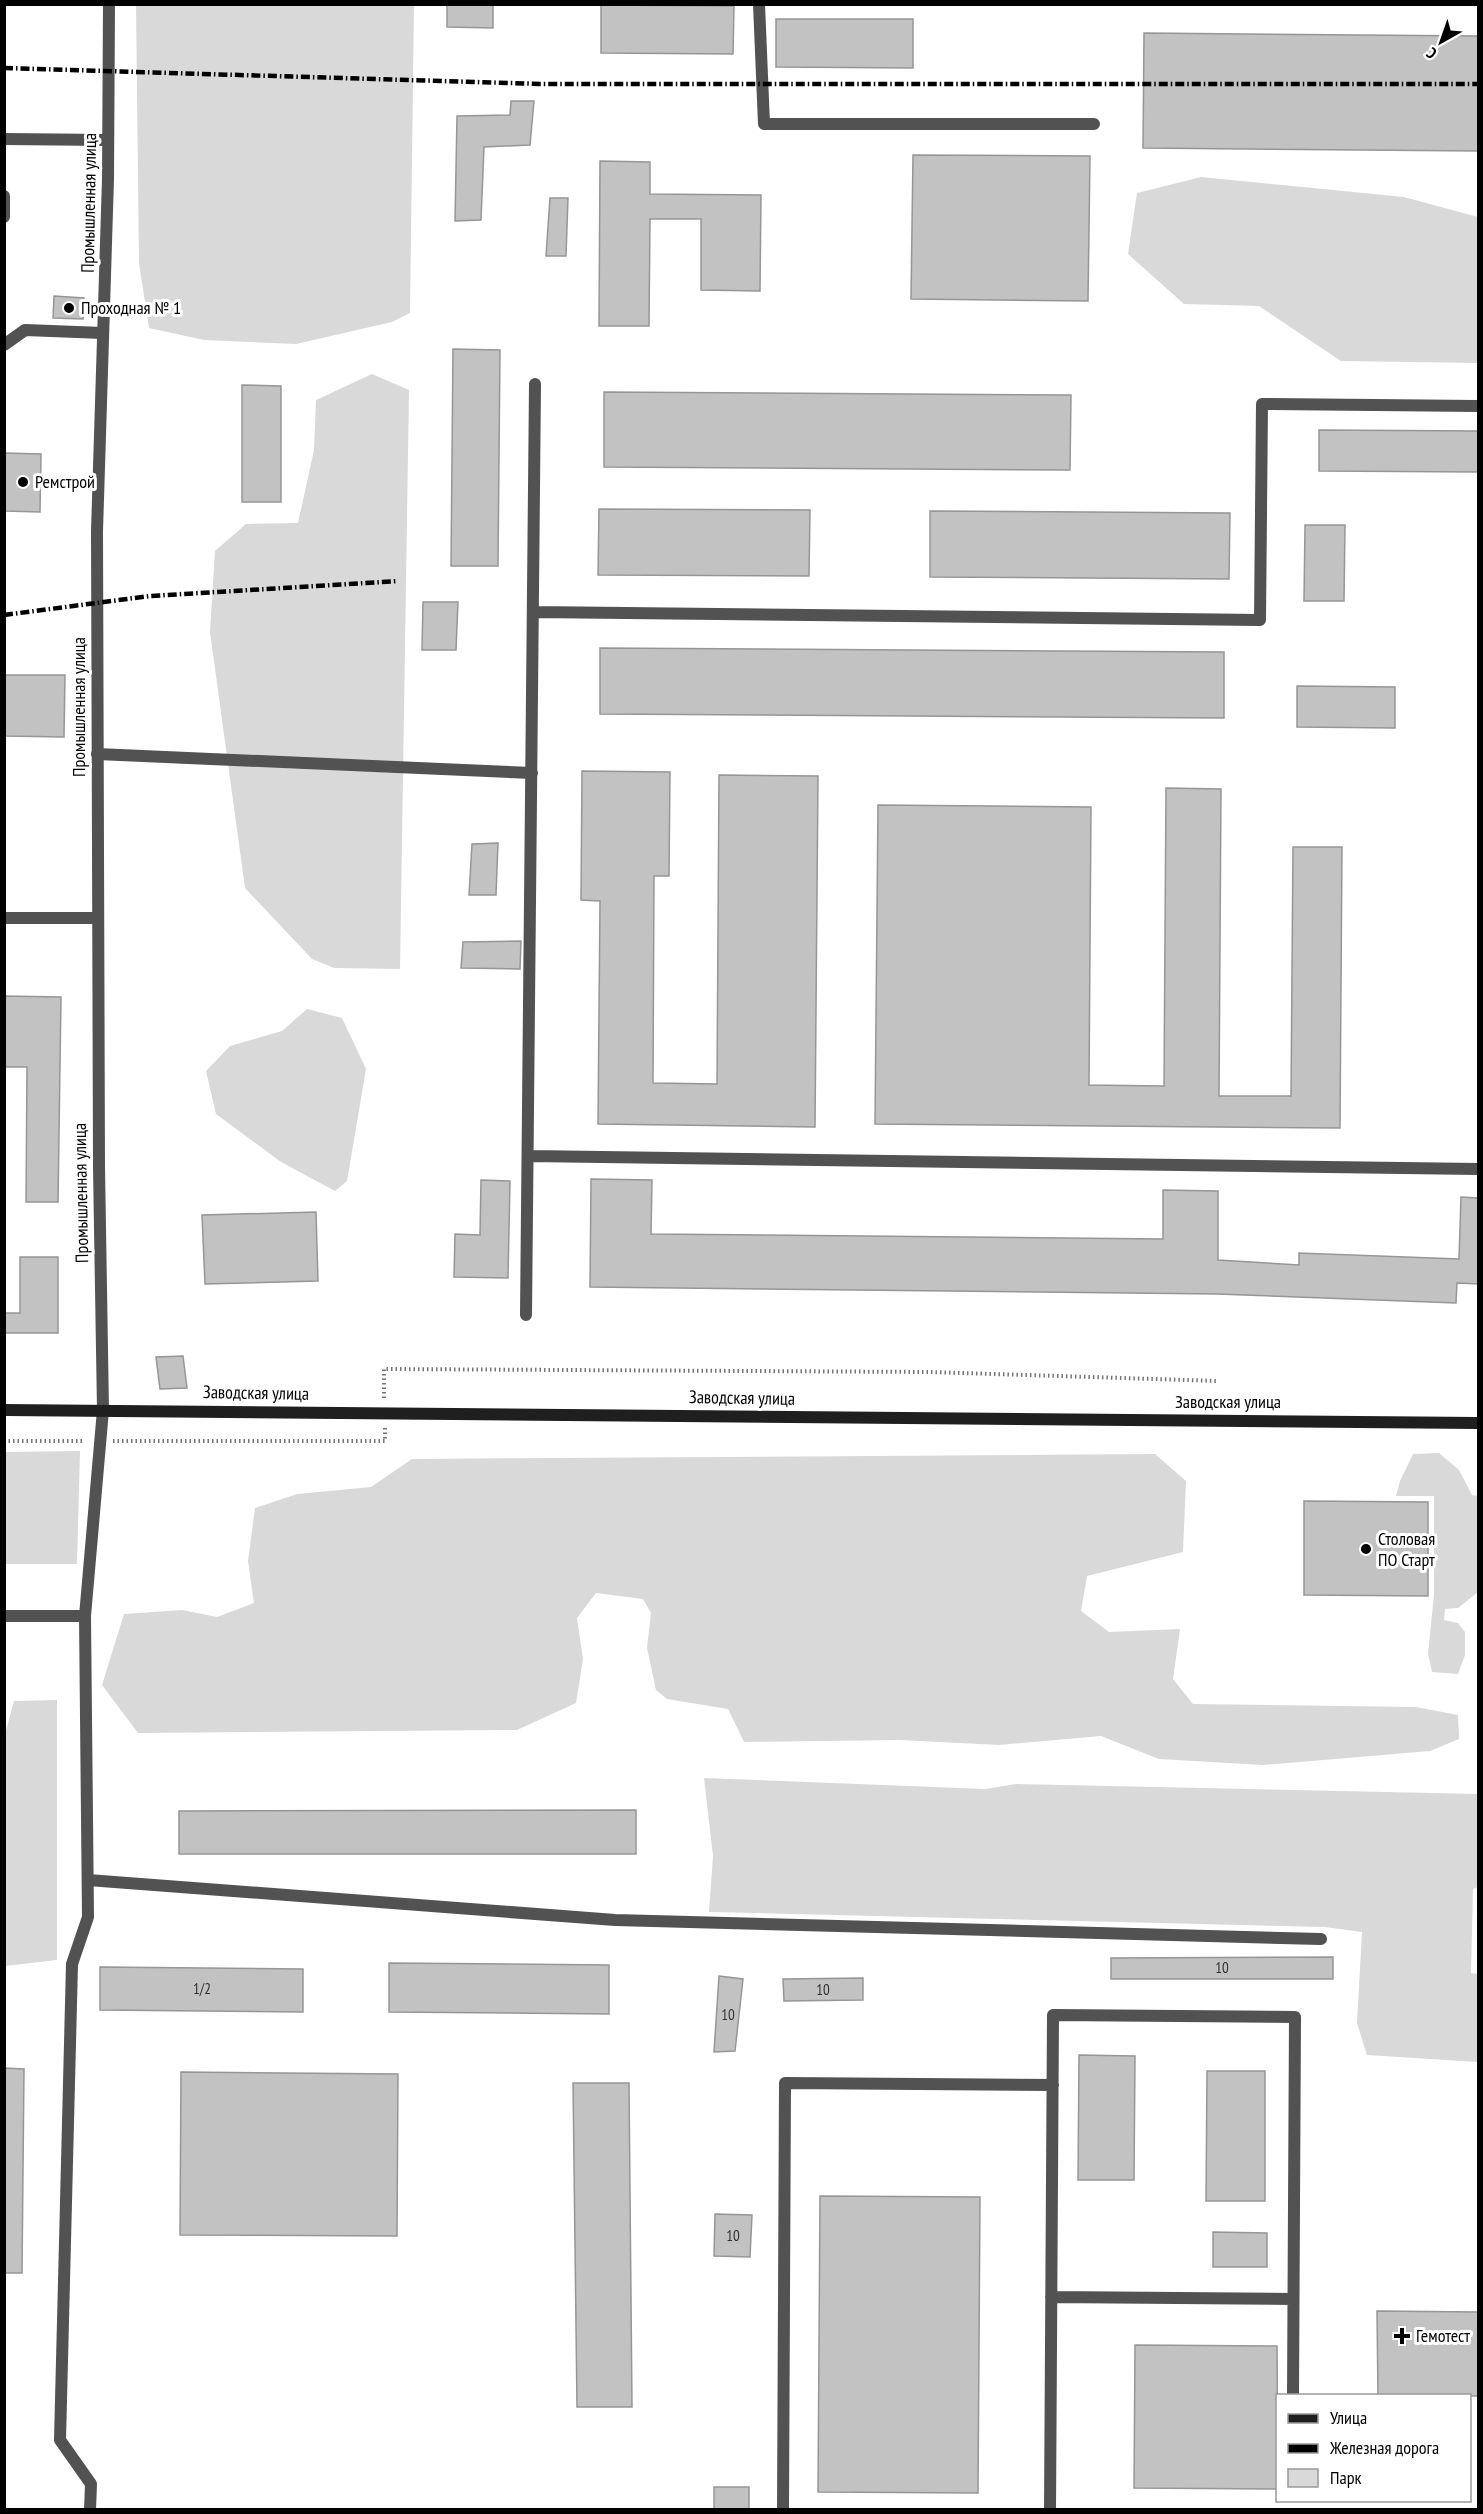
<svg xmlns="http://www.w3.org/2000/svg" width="1483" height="2514" font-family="'PT Sans Narrow',sans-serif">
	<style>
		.green { fill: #d9d9d9 }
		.building { fill: #c2c2c2; stroke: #969696; stroke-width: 1.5 }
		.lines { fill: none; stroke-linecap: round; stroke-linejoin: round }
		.path { stroke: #747474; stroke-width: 4; stroke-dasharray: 1.5 3; stroke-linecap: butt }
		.service { stroke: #525252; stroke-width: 12 }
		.minor { stroke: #525252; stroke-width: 12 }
		.secondary { stroke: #1f1f1f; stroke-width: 12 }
		.rail { stroke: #000; stroke-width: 4.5; stroke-dasharray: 9 3 1.5 3; stroke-linecap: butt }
		.poi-dot { fill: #000; stroke: #fff; stroke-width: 2 }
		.labels { text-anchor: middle; stroke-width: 6; stroke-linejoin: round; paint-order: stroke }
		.number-label { font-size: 15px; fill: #303030 }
		.street-label { font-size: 18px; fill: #000; stroke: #fff }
		.poi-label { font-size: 18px; fill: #000; stroke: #fff; text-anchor: start }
	</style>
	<rect width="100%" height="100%" fill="#fff"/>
	<path class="green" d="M136 5H414L410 313 392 322 296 344 204 340 149 328 139 263Z
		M1201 177 1404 197 1478 217V363L1341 361 1259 306 1184 304 1128 254 1137 193Z
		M372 374 409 390 400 969 334 968 312 959 245 888 210 632 215 551 246 524 298 523 314 450 316 400Z
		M307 1009 342 1018 366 1069 347 1181 335 1191 281 1162 216 1114 206 1071 230 1046 282 1031Z
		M80 1451 77 1564H5V1452Z
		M1439 1453 1459 1470 1472 1495 1478 1496V1592L1458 1608 1445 1609 1444 1620 1458 1623 1465 1632V1655L1458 1674 1432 1672 1428 1654 1434 1595V1496H1396L1400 1481 1413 1454Z
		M1155 1454 1186 1481 1183 1552 1087 1576 1081 1611 1109 1632 1180 1629 1173 1679 1193 1704 1416 1707 1458 1715 1459 1739 1430 1751 1263 1765 1159 1759 1101 1736 999 1745 900 1740 744 1742 728 1709 667 1699 656 1690 647 1648 651 1613 643 1599 596 1593 577 1618 583 1659 576 1703 517 1730 138 1733 102 1685 124 1614 182 1610 217 1617 254 1603 248 1561 255 1508 297 1494 371 1487 412 1459Z
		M57 1700V1960L5 1966V1734L14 1701Z
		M704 1778 985 1789 1016 1784 1478 1794V1887L1473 1889 1471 1973 1478 1974V2062L1367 2055 1357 2023 1362 1932 1325 1927 709 1912 713 1856Z"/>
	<path class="building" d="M447 4H493V28L447 27Z
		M601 5 734 6 733 54 601 53Z
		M776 19H913V68L776 67Z
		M1144 33 1479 36V151L1143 148Z
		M511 101H534L530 145 484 147 481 220 455 221 457 116 510 115Z
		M913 155 1090 156 1088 301 911 299Z
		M600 161 650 162V194L761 195 760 291 701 290V219H650L649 326H599Z
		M550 198H568L566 256H546Z
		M54 296 84 298 83 319 53 318Z
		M453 349 500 350 498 566H451Z
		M242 385 281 386V502H242Z
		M604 392 1071 395 1070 470 604 467Z
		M1319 430 1479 431V472L1319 471Z
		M4 453 41 454 40 512 4 511Z
		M599 509 810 510 809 576 598 575Z
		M930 511 1230 513 1229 579 930 577Z
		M1305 525H1345L1344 601H1304Z
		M423 602H458L456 650H422Z
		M600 648 1224 652V718L600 714Z
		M4 675H65L64 737 4 736Z
		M1297 686 1395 687V728L1297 727Z
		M582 771 670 772 669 876H654L653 1083 717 1084 719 775 818 776 815 1127 598 1124 600 901 581 900Z
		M1166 788 1221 789 1219 1096H1291L1293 847H1342L1340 1128 875 1124 878 805 1091 807 1089 1085 1164 1086Z
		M498 843 496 895H469L472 844Z
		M521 941 520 969 461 968 463 942Z
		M4 996 61 997 58 1202H26L27 1067H4Z
		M591 1179 652 1180 651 1234 1163 1239V1190L1218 1191V1260L1299 1265V1253L1459 1259 1461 1197 1479 1198V1284L1457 1283 1456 1303 1217 1294 590 1287Z
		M481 1180 510 1181 508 1278 454 1277 455 1234 480 1235Z
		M316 1212 318 1281 205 1284 202 1215Z
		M20 1257H58V1333H4V1313H20Z
		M183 1356 187 1388 160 1389 156 1357Z
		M1304 1501 1428 1502V1596L1304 1595Z
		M636 1810V1854H179V1811Z
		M1333 1957V1979H1111V1958Z
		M389 1963 609 1965V2014L389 2012Z
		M100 1967 303 1969V2012L100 2010Z
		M719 1976 743 1979 735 2051 714 2052Z
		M863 1978V2000L784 2001 783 1979Z
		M1079 2055 1135 2056 1134 2180H1078Z
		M4 2068 24 2069 22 2273H4Z
		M1207 2071H1265V2201H1206Z
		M181 2072 398 2074 397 2236 180 2235Z
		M573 2083H629L632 2407H577Z
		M820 2196 980 2197 978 2493 818 2492Z
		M715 2214 752 2215 750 2257 714 2256Z
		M1213 2232 1267 2233V2267H1213Z
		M1377 2311 1479 2312V2396H1378Z
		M1135 2345 1277 2346 1278 2489 1134 2488Z
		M714 2487H749V2510H714Z"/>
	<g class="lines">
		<path class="path" d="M384 1398V1369L930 1372 1218 1381
			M4 1441H85
			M113 1441H385V1426"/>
		<path class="service" d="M759 4 764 124H1094
			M4 139 108 140
			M4 196V217
			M4 345 25 330 103 333
			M533 612 1260 620 1262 404 1478 406
			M97 754 532 773
			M4 918H97
			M529 1156 1478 1169
			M526 1315 535 384
			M4 1616H85
			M88 1880 615 1920 1321 1939
			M1051 2297 1293 2299
			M90 2510 91 2484 60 2440 72 1964 88 1917 85 1616 103 1410
			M783 2510 785 2083 1053 2085
			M1050 2510 1053 2015 1295 2017 1293 2396"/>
		<path class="minor" d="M103 1410 99 1167 97 531 108 179 109 4"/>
		<path class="secondary" d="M4 1410 1478 1423"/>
		<path class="rail" d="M4 68 542 84H1478
			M4 615 150 596 398 581"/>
	</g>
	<g class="poi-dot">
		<circle cx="69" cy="308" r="6"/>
		<circle cx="23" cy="482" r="6"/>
		<circle cx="1366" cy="1549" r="6"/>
		<path d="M1399 2327h6v6h6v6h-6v6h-6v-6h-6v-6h6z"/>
	</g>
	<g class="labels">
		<g class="number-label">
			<text x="1222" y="1973">10</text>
			<text x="202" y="1994">1/2</text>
			<text x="823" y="1995">10</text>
			<text x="728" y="2020">10</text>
			<text x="733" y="2241">10</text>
		</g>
		<g class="street-label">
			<text transform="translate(89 203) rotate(-89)" y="6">Промышленная улица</text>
			<text transform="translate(79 707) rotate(-90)" y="6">Промышленная улица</text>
			<text transform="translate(81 1193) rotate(-91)" y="6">Промышленная улица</text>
			<text transform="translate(256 1393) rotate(1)" y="6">Заводская улица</text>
			<text transform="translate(742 1398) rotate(1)" y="6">Заводская улица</text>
			<text x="1228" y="1408">Заводская улица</text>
		</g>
		<g class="poi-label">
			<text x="81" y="314">Проходная № 1</text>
			<text x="35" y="488">Ремстрой</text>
			<text x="1378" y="1545">Столовая<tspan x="1378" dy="21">ПО Старт</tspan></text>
			<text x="1416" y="2342">Гемотест</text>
		</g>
	</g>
	<rect width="1483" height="2514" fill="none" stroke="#000000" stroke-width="12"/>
	<rect x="1276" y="2394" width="195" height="108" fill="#ffffff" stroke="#999999" stroke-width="1.5"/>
	<rect x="1288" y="2414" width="30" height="9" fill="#1f1f1f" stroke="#999999" stroke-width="1.5"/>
	<text x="1330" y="2424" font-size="18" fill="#000000">Улица</text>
	<rect x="1288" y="2444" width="30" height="9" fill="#000000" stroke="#999999" stroke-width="1.5"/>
	<text x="1330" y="2454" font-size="18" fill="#000000">Железная дорога</text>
	<rect x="1288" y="2469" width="30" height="18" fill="#d9d9d9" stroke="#999999" stroke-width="1.5"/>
	<text x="1330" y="2484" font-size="18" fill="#000000">Парк</text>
	<g transform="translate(1441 42) rotate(220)" stroke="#ffffff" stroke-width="4.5" paint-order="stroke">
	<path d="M0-4.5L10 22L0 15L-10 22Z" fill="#000000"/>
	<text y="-9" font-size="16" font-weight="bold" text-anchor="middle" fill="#000000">С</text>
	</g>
</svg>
